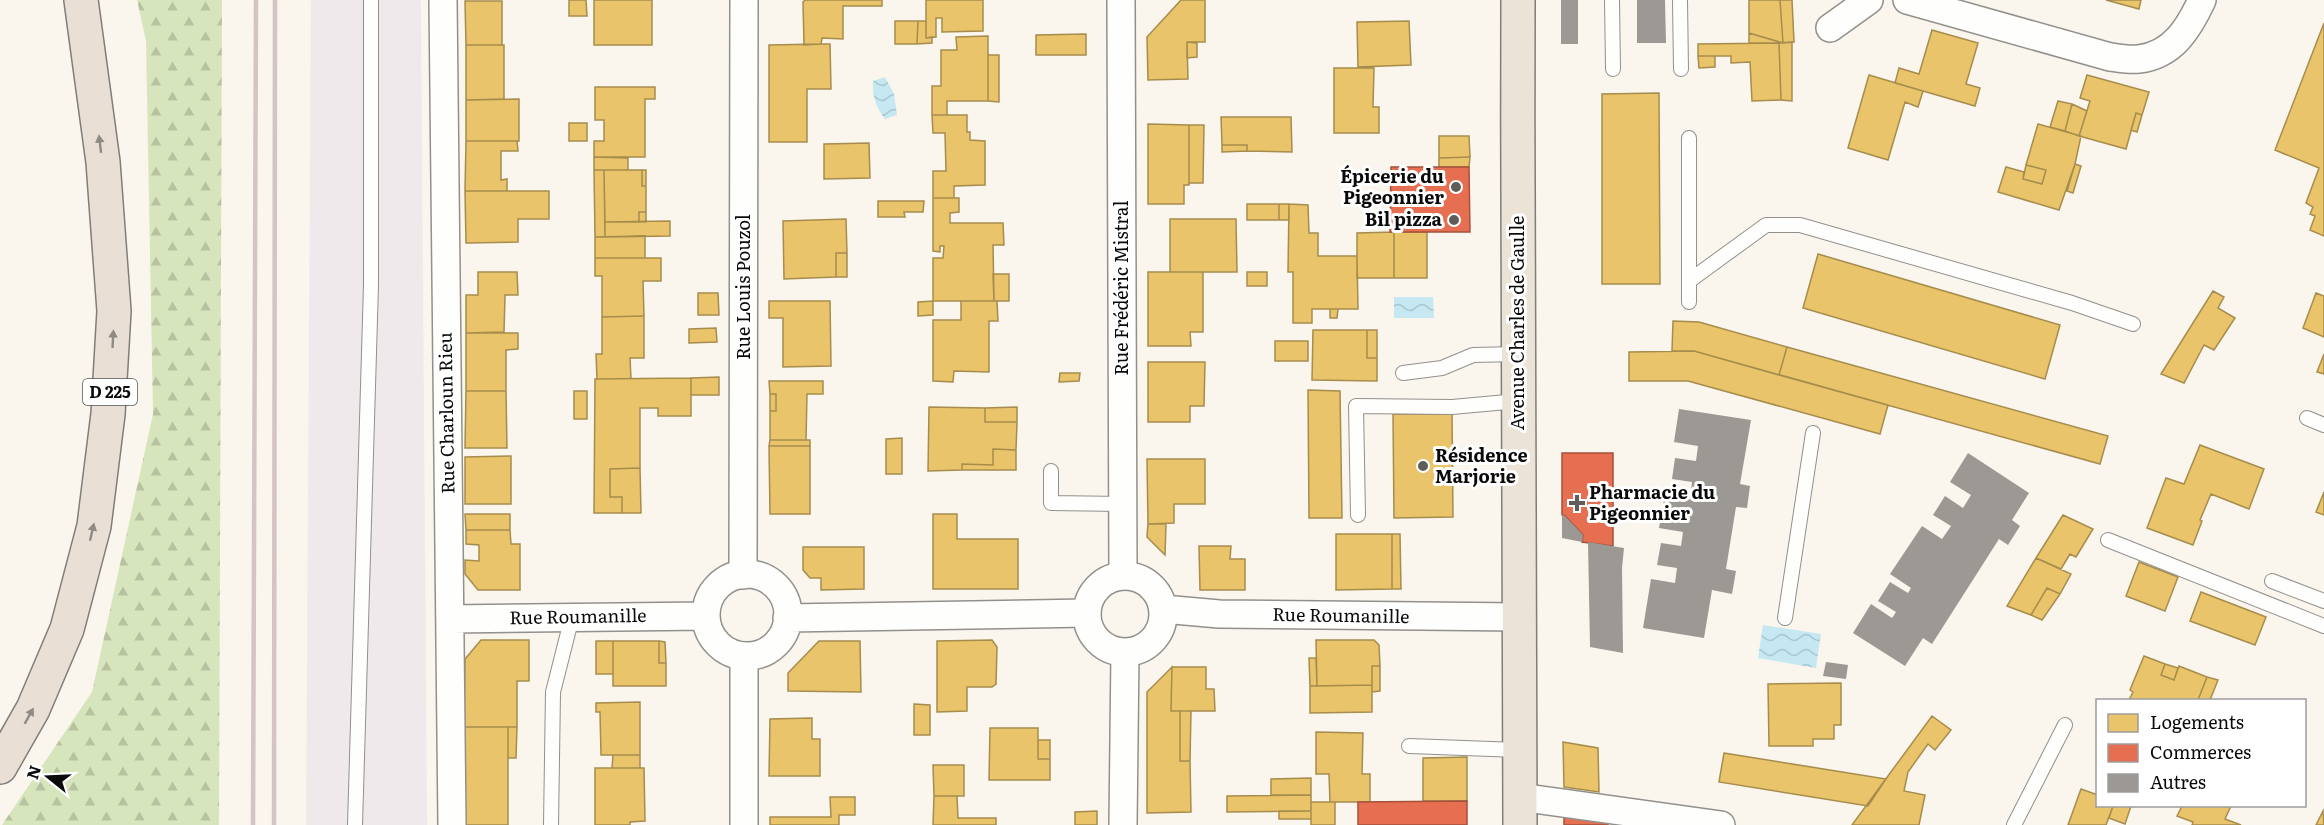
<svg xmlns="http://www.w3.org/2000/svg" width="2324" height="825" font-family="Literata,serif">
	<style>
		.industrial { fill: #f0e9eb }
		.forest { fill: url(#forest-firs) }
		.water { fill: url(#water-waves) }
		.homes { fill: #e9c46a; stroke: #a68c4d; stroke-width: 1.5 }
		.shops { fill: #e76f51; stroke: #a5513c; stroke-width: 1.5 }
		.building { fill: #9c9894 }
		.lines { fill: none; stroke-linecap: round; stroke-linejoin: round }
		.service-casing { stroke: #92908c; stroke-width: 16 }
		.minor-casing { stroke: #92908c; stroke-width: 30 }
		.primary-casing { stroke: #7f7e7a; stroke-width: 36 }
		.trunk-casing { stroke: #7f7e7a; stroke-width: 36 }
		.service { stroke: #fefefc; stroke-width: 14 }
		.minor { stroke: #fefefc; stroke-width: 27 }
		.primary { stroke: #ebe3d6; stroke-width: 33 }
		.trunk { stroke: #eadfd5; stroke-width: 33 }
		.rail { stroke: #d5c4c5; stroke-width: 4.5 }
		.oneway { fill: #908a84 }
		.poi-dot { fill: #5e5d59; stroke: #fff; stroke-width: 2 }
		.labels { text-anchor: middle; stroke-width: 6; stroke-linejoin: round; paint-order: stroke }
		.shield { fill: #fff; stroke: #545454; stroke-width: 1.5 }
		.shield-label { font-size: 16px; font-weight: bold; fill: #0a0a0a }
		.poi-label { font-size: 18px; font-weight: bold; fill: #0a0a0a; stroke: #fff; text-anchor: end }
		.street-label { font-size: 18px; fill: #0a0a0a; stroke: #fff }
	</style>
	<defs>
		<pattern id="forest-firs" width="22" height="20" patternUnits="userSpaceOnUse" patternTransform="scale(1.5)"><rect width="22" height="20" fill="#d7e5bc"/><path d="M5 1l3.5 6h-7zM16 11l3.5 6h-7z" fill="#b7c3a0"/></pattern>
		<pattern id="water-waves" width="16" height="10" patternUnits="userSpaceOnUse" patternTransform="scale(1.5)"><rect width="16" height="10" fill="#c5e8f3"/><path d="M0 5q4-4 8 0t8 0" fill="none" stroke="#a8c6cf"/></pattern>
	</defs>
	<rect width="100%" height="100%" fill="#faf6ed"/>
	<path class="industrial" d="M311 0H421L427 825H306Z"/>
	<path class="forest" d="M137 0H222L219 825H2L92 692 153 414 146 41Z"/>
	<path class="water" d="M885 77 894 94 897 115 885 119C876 108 872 95 873 81Z
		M1394 297H1433L1434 318H1394Z
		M1763 625 1821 634 1816 668 1758 658Z"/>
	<path class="homes" d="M569 0H586L587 16H569Z
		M594 0H652V45H594Z
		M805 0H882V6H843V39L822 38 821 44 804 45 803 2Z
		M926 0H983V31L942 32V18H936V37L926 38Z
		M1181 0H1205V42H1187L1188 79 1148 80 1147 37Z
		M1749 0H1780L1783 43 1749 33Z
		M1780 0H1792L1794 42 1783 43Z
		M2106 0H2141L2139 9Z
		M465 1H502V45H466Z
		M895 21H918L917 44H895Z
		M918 21H926V38L932 37V43L917 44Z
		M1409 21 1411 65 1358 67 1357 22Z
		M2324 23V236L2310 230 2315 216 2310 214 2313 207 2306 203 2319 168 2275 150Z
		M1932 30 1978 43 1966 84 1980 88 1975 106 1895 83 1899 68 1919 74Z
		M1749 33 1783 43H1749Z
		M1086 34V55H1036V35Z
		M988 36V101H947V115H932V86H941V50H957L956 37Z
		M1187 42 1197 43V57L1187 58Z
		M1792 42V101L1781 100 1779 43Z
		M1779 43 1781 100 1752 101 1750 62 1731 63V56H1698V44Z
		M821 44H830L831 89H807V142H769V45Z
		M466 45H504V99L466 100Z
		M988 55H999V102L988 101Z
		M1698 56H1715V67L1699 68Z
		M1334 68H1374L1373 107H1379V133H1334Z
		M1869 75 1923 91 1918 107 1905 102 1888 160 1848 148Z
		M2087 75 2149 92 2142 115 2136 113 2126 149 2079 136 2090 101 2080 98Z
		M595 87H655V99H645V157H594V141H604V120H595Z
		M1659 93 1660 284H1602V94Z
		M519 99V141H466V100Z
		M2058 101 2072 104 2065 131 2050 127Z
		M2072 104 2087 111 2079 136 2065 131Z
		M2136 113 2142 115 2137 132 2131 130Z
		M932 115H967V132H970V140L985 141V185L954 186V198H933V171H946L945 133H933Z
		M1221 117H1291L1292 152 1247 151V145H1222Z
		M569 123H587V141H569Z
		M1148 124 1189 125V185H1184V204H1148Z
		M2038 124 2081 136 2075 164 2059 210 1998 192 2006 167 2024 172 2023 179 2042 184 2046 170 2026 165Z
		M1189 125H1204L1203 183H1189Z
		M1439 136H1469L1470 157 1439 158Z
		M466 141H517L518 151H501V180L507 179V191H465Z
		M869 143 870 178 824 179V144Z
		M1222 145H1247V151L1222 152Z
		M594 157 628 158V170H594Z
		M1470 157 1469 167H1439V158Z
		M2075 164 2081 166 2073 193 2067 191Z
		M2026 165 2046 170 2042 184 2023 179Z
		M594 170H604L605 237H595Z
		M604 170H642V186H646V212H639V222H605Z
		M642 170H646V186H642Z
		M465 191H549V219H518V242L466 243Z
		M933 198H959V212L950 213V223H1003L1004 245H993L994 301H933V258H943L944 246H940V252L933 251Z
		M878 201H924L923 212H904L905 217H878Z
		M1247 204H1279V220H1247Z
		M1279 204H1289V220H1279Z
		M1289 204 1308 205 1309 233H1318V256H1357L1358 309H1312V323H1293V272H1288Z
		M639 212H646V222H639Z
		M846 219 847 253H836V277L784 279 783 221Z
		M1170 219H1236L1237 272H1170Z
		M670 221V236L605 237V222Z
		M1394 232H1427V278H1394Z
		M1394 232V278H1357V233Z
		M645 236V258H595V237Z
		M836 253H847V277H836Z
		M1818 254 2060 325 2045 379 1803 308Z
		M595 258H661V281H643L644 316 602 317V276H595Z
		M478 272H517L518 295H505L504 332 466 333V295H478Z
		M1148 272H1203V332H1190L1191 346H1148Z
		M1247 272H1267V286H1247Z
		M993 274H1009V301H994Z
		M2213 291 2224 297 2218 308 2235 318 2214 350 2204 345 2184 383 2161 374Z
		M698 293H718L719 315H698Z
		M2316 293 2324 296V337L2303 328Z
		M769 301H830L831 366 783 367V318H769Z
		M933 301V315L918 316V302Z
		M961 301H997L998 321H989V372L954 371 953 382 933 381V320H961Z
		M1330 309H1338L1337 318H1330Z
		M644 316V358H630L631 379H597L596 354H602V317Z
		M1673 321 1699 322 1787 347 1779 375 1694 351H1672Z
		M716 328 717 342 689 343V329Z
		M1313 330H1367V358H1377V381L1312 380Z
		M1367 330H1377V358H1367Z
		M466 333H518V349L506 350V391H466Z
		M1275 341H1308V361H1275Z
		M1787 347 2108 436 2100 464 1779 375Z
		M1694 351 1888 405 1880 434 1688 381H1629V352Z
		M2324 354V374L2317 372Z
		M1148 362H1205L1204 406H1190V422H1148Z
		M1060 373H1080L1079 381 1059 382Z
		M719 377V395H691V378Z
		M691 378V416H658V408H640V468L610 469V497H622V513H594L595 379Z
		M769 381H823V394H807L806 440H770V411H776V394H770Z
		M1308 390 1340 391 1342 518H1309Z
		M466 391H506L507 448H465Z
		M574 391H587V419H574Z
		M770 394H776V411H770Z
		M929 407 985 408V422H1017L1016 450 993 449V465L962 464V470L928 471Z
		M1017 407V422H985V408Z
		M1393 414H1452L1453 517 1394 518Z
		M902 438V474H886V439Z
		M770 440H810V446H769Z
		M2200 445 2264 469 2249 509 2211 494 2200 520 2202 521 2193 545 2147 528 2166 478 2184 484Z
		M769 446H810V514H770Z
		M993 449 1016 450V470H962V464L993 465Z
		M511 456V504H465V457Z
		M1147 459H1205V504H1174V523L1148 524Z
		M640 468 641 513H622V497H610V469Z
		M2324 492V515L2316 512Z
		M465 514H510V530H466Z
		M933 514H957V539H1018V589H933Z
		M2063 515 2093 529 2076 557 2070 554 2061 569 2036 558Z
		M1148 524H1166L1165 555 1147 537Z
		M466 530H510L511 544H520V590H478L465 574V560L479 561V545L466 544Z
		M1336 534H1392V589L1336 590Z
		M1392 534H1400L1401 589H1392Z
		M1199 546H1231L1230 559H1245V590H1200Z
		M803 547H864V589L821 590V578H810L803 570Z
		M2036 558 2071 574 2060 594 2047 588 2031 615 2007 606Z
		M2139 562 2178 577 2165 611 2126 596Z
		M2047 588 2060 594 2042 620 2031 615Z
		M2201 592 2266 617 2255 645 2190 621Z
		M481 640H529V681H517V727H464L465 659Z
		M992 640 997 647 996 684 992 687H967V711L937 712V641Z
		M1316 640H1374L1379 645 1380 666H1372V685L1317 686Z
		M596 641H613V674H596Z
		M613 641H659V663H666V686H613Z
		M659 641 665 642 666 663H659Z
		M819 641H860L861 692 788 691V673Z
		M2144 656 2165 664 2161 675 2174 680 2179 666 2207 677 2198 700H2129L2133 692 2130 690Z
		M1309 658H1316L1317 686H1310Z
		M2165 664 2178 668 2174 680 2161 675Z
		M1372 666H1380V691L1372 692Z
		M1172 667H1206V689H1214L1215 711H1171Z
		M1172 667 1171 711H1180V761H1190L1191 812 1147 813V692Z
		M2207 677 2218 680 2210 700H2198Z
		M1841 683V725H1834V739H1813V746H1769L1768 684Z
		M1372 685V712L1310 713V686Z
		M640 702V755H601L600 712H596V703Z
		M914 704 930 705V735H914Z
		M1180 711H1191L1190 761H1180Z
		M1932 716 1951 730 1935 750 1928 744 1908 772 1904 791 1925 795 1919 825H1852Z
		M812 718V739H820V776H769L770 719Z
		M464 727H508V825H463Z
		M508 727H517L516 758H508Z
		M990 728H1038V759H1050V780H989Z
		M1316 732 1363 733 1362 774H1370V802H1330L1329 774H1316Z
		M1038 740H1050V759H1038Z
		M1563 742 1598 748 1599 792 1564 787Z
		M1724 753 1886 779 1868 806 1719 782Z
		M613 755H640V768H612Z
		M1467 757V801H1423V758Z
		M933 765H964V796H934Z
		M595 768H644L645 821 630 822V825H595Z
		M1311 778V795H1271V779Z
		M2081 789 2098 795V806H2113L2106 825H2068Z
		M1311 795V811L1227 812V796Z
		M934 796H957L958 818H996V825H933Z
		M830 797H855V815H839V825H770V817H831Z
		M1311 802H1335V825H1311Z
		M2113 806H2131L2125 824 2109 818Z
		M2182 806H2231L2225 819 2241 825H2192L2193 822 2177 816Z
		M1097 811V825H1075V812Z
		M1279 811H1311V819H1279Z
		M2323 811 2324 825H2316Z"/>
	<path class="shops" d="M1391 167H1469L1470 232H1390Z
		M1562 453H1613V546L1582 542 1583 535 1565 516 1562 515Z
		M1467 801V825H1358V802Z
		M1608 816V825H1564V817Z"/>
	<path class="building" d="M1561 0H1578V44H1561Z
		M1637 0H1665L1666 43H1637Z
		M1679 409 1751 420 1740 484 1750 486 1747 508 1736 507 1726 569 1736 571 1732 594 1712 590 1704 638 1643 628 1651 579 1675 583 1677 568 1657 565 1661 543 1681 546 1683 532 1659 528 1665 494 1690 499 1692 482 1672 479 1675 458 1696 461 1698 446 1674 442Z
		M1968 453 2029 493 2012 520 2020 526 2008 545 1999 539 1932 644 1923 638 1905 666 1853 633 1871 604 1892 618 1896 612 1878 601 1890 582 1908 593 1911 588 1890 574 1922 526 1942 539 1951 526 1933 515 1945 496 1963 508 1971 495 1950 482Z
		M1562 515 1565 516 1583 535 1582 542 1562 538Z
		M1588 542 1624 548 1622 568 1623 653 1590 647Z
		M1826 662 1848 665 1846 679 1823 676Z"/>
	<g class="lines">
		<g class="service-casing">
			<path id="service" d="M1612 0 1613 69
				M1680 0 1681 69
				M1689 138V302
				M1689 281 1766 225H1800L2072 303 2133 324
				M1403 373 1442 368 1473 355 1518 354
				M2307 418 2324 425
				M1051 471V503L1123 504
				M1358 515 1356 406 1452 407 1518 401
				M2108 540 2324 626
				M2272 581 2324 601
				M1785 618 1813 433
				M1409 746 1519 750
				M355 825 371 285V0
				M551 825 553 692 572 617
				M2014 825 2065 725"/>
		</g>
		<g class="minor-casing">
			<path id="minor" d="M443 0 452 825
				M1121 0 1123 576
				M1907 0 2110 57C2119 58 2129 60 2139 59 2173 55 2189 28 2202 0
				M1830 28 1869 0
				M706 615a41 41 0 1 1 82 0a41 41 0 1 1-82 0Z
				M743 575 744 0
				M1087 614a38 38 0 1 1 76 0a38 38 0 1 1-76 0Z
				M1163 609 1219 614 1520 617
				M787 618 1087 613
				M450 619 706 616
				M744 656V825
				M1520 797 1721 825
				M1123 825 1125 652"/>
		</g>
		<g class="primary-casing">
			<path id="primary" d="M1518 0C1517 275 1520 550 1520 825"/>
		</g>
		<g class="trunk-casing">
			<path id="trunk" d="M0 767 33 709 67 629 94 526 108 414 114 311 103 162 81 0"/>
		</g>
		<use href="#service" class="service"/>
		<use href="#minor" class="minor"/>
		<use href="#primary" class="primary"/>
		<use href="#trunk" class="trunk"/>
		<path class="rail" d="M253 825 256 0
			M274 825 275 0"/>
	</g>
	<defs><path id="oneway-solid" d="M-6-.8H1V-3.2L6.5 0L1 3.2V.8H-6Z" transform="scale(1.5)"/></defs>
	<g class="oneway">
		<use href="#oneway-solid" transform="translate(100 144) rotate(-97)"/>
		<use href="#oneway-solid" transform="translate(113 339) rotate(-87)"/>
		<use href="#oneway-solid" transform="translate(92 532) rotate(-77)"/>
		<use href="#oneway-solid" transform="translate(29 716) rotate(-61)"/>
	</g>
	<g class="poi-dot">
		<circle cx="1456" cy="187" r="6"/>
		<circle cx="1454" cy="220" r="6"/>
		<circle cx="1423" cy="466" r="6"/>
		<path d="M1574 494h6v6h6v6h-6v6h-6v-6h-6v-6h6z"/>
	</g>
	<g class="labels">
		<rect class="shield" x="83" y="379" width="54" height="26" rx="4.5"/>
		<g class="shield-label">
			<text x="110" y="398">D 225</text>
		</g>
		<g class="poi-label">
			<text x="1444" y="183">Épicerie du<tspan x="1444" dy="21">Pigeonnier</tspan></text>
			<text x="1442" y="226">Bil pizza</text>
			<text x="1435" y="462" text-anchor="start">Résidence<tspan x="1435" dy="21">Marjorie</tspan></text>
			<text x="1589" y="499" text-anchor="start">Pharmacie du<tspan x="1589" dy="21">Pigeonnier</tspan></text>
		</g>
		<g class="street-label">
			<text transform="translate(744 287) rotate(-90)" y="6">Rue Louis Pouzol</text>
			<text transform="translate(1122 288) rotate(-90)" y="6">Rue Frédéric Mistral</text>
			<text transform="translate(1518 323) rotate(-90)" y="6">Avenue Charles de Gaulle</text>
			<text transform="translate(447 413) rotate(-91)" y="6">Rue Charloun Rieu</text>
			<text transform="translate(1341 616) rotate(1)" y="6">Rue Roumanille</text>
			<text transform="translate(578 617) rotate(-1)" y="6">Rue Roumanille</text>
		</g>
	</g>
	<rect x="2096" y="699" width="210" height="108" fill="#ffffff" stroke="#9d9d9d" stroke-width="1.5"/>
	<rect x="2108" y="714" width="30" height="18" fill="#e9c46a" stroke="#9d9d9d" stroke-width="1.5"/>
	<text x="2150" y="729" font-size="18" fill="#0a0a0a">Logements</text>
	<rect x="2108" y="744" width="30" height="18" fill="#e76f51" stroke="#9d9d9d" stroke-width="1.5"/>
	<text x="2150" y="759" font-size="18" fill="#0a0a0a">Commerces</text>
	<rect x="2108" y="774" width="30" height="18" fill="#9c9894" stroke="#9d9d9d" stroke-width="1.5"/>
	<text x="2150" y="789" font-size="18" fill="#0a0a0a">Autres</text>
	<g transform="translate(48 777) rotate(288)" stroke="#ffffff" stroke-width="4.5" paint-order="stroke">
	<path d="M0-4.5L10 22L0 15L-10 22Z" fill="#0a0a0a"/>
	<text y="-9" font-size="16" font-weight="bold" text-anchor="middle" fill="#0a0a0a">N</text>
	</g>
</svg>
